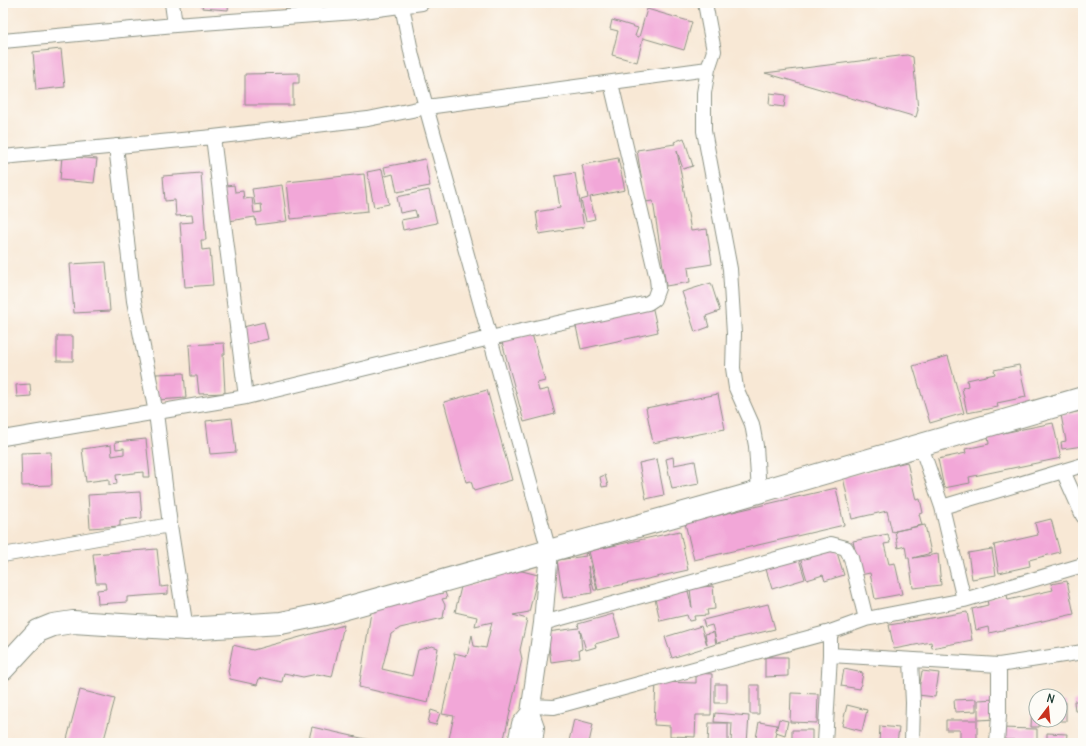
<svg xmlns="http://www.w3.org/2000/svg" width="1086" height="746" font-family="Delius,sans-serif">
	<style>
		.building { fill: #f2a7d8 }
		.lines { fill: none; stroke-linecap: round; stroke-linejoin: round }
		.minor-casing { stroke: #8c9284; stroke-width: 16 }
		.tertiary-casing { stroke: #8c9284; stroke-width: 20 }
		.primary-casing { stroke: #8c9284; stroke-width: 24 }
		.minor { stroke: #fff; stroke-width: 14 }
		.tertiary { stroke: #fff; stroke-width: 18 }
		.primary { stroke: #fff; stroke-width: 22 }
	</style>
	<rect width="100%" height="100%" fill="#fdfcf7"/>
	<filter id="ink" filterUnits="userSpaceOnUse"><feTurbulence type="fractalNoise" baseFrequency=".025" numOctaves="2"/><feDisplacementMap in="SourceGraphic" scale="8" xChannelSelector="R" yChannelSelector="G"/><feConvolveMatrix kernelMatrix="1 2 1 2 8 2 1 2 1" color-interpolation-filters="sRGB"/></filter>
	<filter id="wash" filterUnits="userSpaceOnUse"><feTurbulence type="fractalNoise" baseFrequency=".012" numOctaves="4" result="noise"/><feDisplacementMap in="SourceGraphic" scale="16" xChannelSelector="R" yChannelSelector="G"/><feGaussianBlur stdDeviation="0.9" result="paint"/><feColorMatrix in="noise" values="0 0 0 0 0 0 0 0 0 0 0 0 0 0 0 0 0 1.4 0 .05"/><feComposite in="paint" operator="in"/></filter>
	<g filter="url(#wash)">
		<rect width="100%" height="100%" fill="#f8e8d5"/>
		<g id="blocks">
			<path class="building" d="M203 3H229L228 10 202 8Z
				M647 9 692 22 684 50 643 38 637 62 612 55 618 31 610 29 612 20 638 28 635 36 639 37Z
				M61 49 65 87 36 90 33 52Z
				M907 55 913 57 918 110 916 117 765 73Z
				M299 73V83H293V105H245V74Z
				M770 93 786 95 784 107 769 105Z
				M684 138 693 166 683 169 677 151 691 231 707 229 712 264 688 268 690 282 666 286 653 201 645 202 637 150 675 144 674 142Z
				M62 156 97 159 94 183 60 180Z
				M618 158 625 190 590 197 595 219 586 221 581 200 588 198 582 165Z
				M425 159 430 186 397 192 393 174 386 176 384 167Z
				M382 169 389 204 374 207 367 172Z
				M201 173 206 240H201L202 250 210 249 213 285 185 287 180 223 193 222 192 215 176 216 175 200 165 201 163 176Z
				M575 173 584 227 539 234 536 212 560 208 555 176Z
				M364 174 368 211 291 219 287 182Z
				M234 185 235 192 243 191 244 199 252 198 254 213 262 212 261 204 255 205 252 189 282 185 287 221 256 225 255 217 222 222 218 187Z
				M429 190 437 223 403 230 401 220 417 217 415 210 400 213 397 197Z
				M106 262 110 311 74 313 70 264Z
				M711 283 720 311 706 316 709 327 695 332 682 292Z
				M652 305 658 332 581 349 575 322Z
				M264 322 268 339 243 345 239 328Z
				M532 334 545 381 537 383 539 391 548 389 555 414 524 422 502 342Z
				M57 336H73V361H57Z
				M224 343 225 354H223L225 393 199 394 197 376H191L189 345Z
				M948 356 964 413 930 423 913 366Z
				M1019 365 1026 397 997 403 998 407 967 413 962 388 968 386 967 380 995 374 994 370Z
				M184 373 186 398 158 400 156 374Z
				M30 384 31 396 17 397 16 385Z
				M487 390 512 480 474 491 471 481 466 482 444 402Z
				M718 394 725 429 653 443 646 408Z
				M1082 411 1083 446 1062 449 1061 442 1066 441 1061 415Z
				M232 418 236 452 210 454 206 421Z
				M1053 423 1061 458 969 477 970 483 944 488 938 459 966 453 965 449 989 444 988 436Z
				M146 439 150 477H143V472L116 475 117 484 109 485V479L86 482 82 449 111 445 112 456 124 454V448L116 449 115 442Z
				M51 452 52 485 22 486 21 453Z
				M673 457 674 465 695 461 699 484 672 489 666 459Z
				M657 459 664 495 646 499 639 463Z
				M907 462 916 500 920 499 923 513 919 514 922 525 892 532 887 511 852 519 843 477Z
				M605 475 608 486 602 487 600 477Z
				M836 488 844 525 694 560 685 523Z
				M140 492 142 518 120 520V526L90 528 88 495Z
				M1051 519 1060 552 1029 560 1030 566 999 573 994 545 1038 535 1035 523Z
				M925 525 931 553 913 558 938 554 941 585 913 588 909 558H907L905 546 898 548 895 531Z
				M680 531 688 570 598 590 589 551Z
				M888 534 890 543 884 544 889 564 895 563 902 594 875 599 870 573 860 575 853 541Z
				M835 546 844 575 825 581 823 575 807 580 800 557Z
				M157 549 161 587 168 586V594L127 597V602L98 604 97 590 106 589 105 583H96L93 554Z
				M992 549 996 575 972 579 968 553Z
				M588 553 597 590H594L588 566 592 593 563 598 557 560 586 556 585 554Z
				M798 556 805 579 772 589 765 566Z
				M518 570 538 575 529 612 513 615 527 619 520 650 522 659 503 743H448L454 716 442 714 455 657 454 653 467 656 472 635 474 646 486 648 492 622 475 626 477 617 455 612 461 587 489 580 490 577Z
				M1067 581 1074 614 989 633 988 627 976 630 972 609 988 605 987 600 1007 595 1008 600 1053 590 1051 584Z
				M713 586 715 609 707 610 708 615 694 616 695 620 689 621 687 615 660 621 655 598 688 591 692 608 690 588Z
				M438 588 440 594 445 592 447 598 442 599 445 605 443 618 400 628 391 634 382 669 412 676 418 650 432 646 438 648 428 703 359 687 371 612 380 605Z
				M768 604 775 629 717 643 712 625 705 627 703 620Z
				M967 612 972 640 932 648 931 642 894 649 889 625Z
				M613 614 620 637 595 644 596 647 586 650 580 630 582 649 579 650 580 658 551 662 547 632 579 628 578 624Z
				M344 625 332 677 317 674 303 677 284 673 282 682 264 678 259 679 257 685 230 679 228 671 233 645 253 650Z
				M701 626 707 645 705 634 714 632 716 644 672 658 665 637Z
				M765 657H788V676L765 677Z
				M844 669 863 673 860 689 841 686Z
				M922 671 939 673 935 697 918 695Z
				M696 673 712 674 711 715H696L695 737 670 736V726L654 725 656 682 696 683Z
				M715 684H727V703H715Z
				M750 685H759V714H750Z
				M80 690 115 699 103 743H66Z
				M791 693 818 694 817 723 790 722Z
				M976 699V711L955 712 954 700Z
				M996 699 997 719 978 720V700Z
				M1074 701H1083V711H1075Z
				M1060 702H1066V721H1060Z
				M847 705 867 710 862 731 842 726Z
				M1032 707H1036V720H1040L1039 727H1031Z
				M431 710 440 713 436 725 428 723Z
				M715 713 749 716 747 743H731L732 723 714 722Z
				M574 719 593 724 589 743 569 741Z
				M779 719 788 721 785 735 776 732Z
				M946 720H977V743H960V730H946Z
				M759 722 777 725 774 743H755Z
				M709 723H728V743H708Z
				M880 726 899 728 897 743H879Z
				M312 727 379 742V743H308Z
				M1000 728 1037 729V743H1014V740H1000Z
				M792 730H812V743H792Z
				M1047 733 1067 734 1066 743H1047Z"/>
		</g>
	</g>
	<g filter="url(#ink)">
		<use href="#blocks" fill-opacity="0" stroke="#8c9284" stroke-width="1"/>
		<g class="lines">
			<g class="minor-casing">
				<path id="minor" d="M172 3 175 25
					M705 3 714 51 708 69 704 93V131L730 269 734 334 733 368 736 388 752 424 756 446 759 492
					M402 6 412 56 549 551
					M3 41 175 25 356 12 422 3
					M213 137 246 397
					M116 146 134 301 156 413 170 525 186 629
					M3 157 213 137 368 119 427 107 708 69
					M3 438 246 397 490 338 648 303 654 299 658 288 657 279 611 83
					M921 446 942 507 964 600
					M1063 471 1083 465
					M942 507 1063 471 1083 516
					M3 555 170 525
					M543 623 831 544 846 548 851 558 866 619
					M830 632V655L999 665 1083 652
					M911 660 913 703 912 743
					M531 706 554 707 830 632 866 619 964 600 1083 565
					M825 743 830 655
					M997 743 999 716V665"/>
			</g>
			<g class="tertiary-casing">
				<path id="tertiary" d="M530 713 535 727 533 743
					M517 743 521 724 530 713 531 706 543 623 549 551"/>
			</g>
			<g class="primary-casing">
				<path id="primary" d="M3 669 38 631 53 625 73 622 186 629 281 623 325 614 741 497 1083 398"/>
			</g>
			<use href="#minor" class="minor"/>
			<use href="#tertiary" class="tertiary"/>
			<use href="#primary" class="primary"/>
		</g>
	</g>
	<rect width="1086" height="746" fill="none" stroke="#fdfcf7" stroke-width="16"/>
	<g transform="translate(1048 708) rotate(16)"><circle r="19" fill="#fdfcf7" stroke="#a4b0a9"/>
	<path d="M0-3L7 15L0 10L-7 15Z" fill="#c8321e"/>
	<text y="-6" font-size="11" font-weight="bold" text-anchor="middle" fill="#1f3d34">N</text>
	</g>
</svg>
